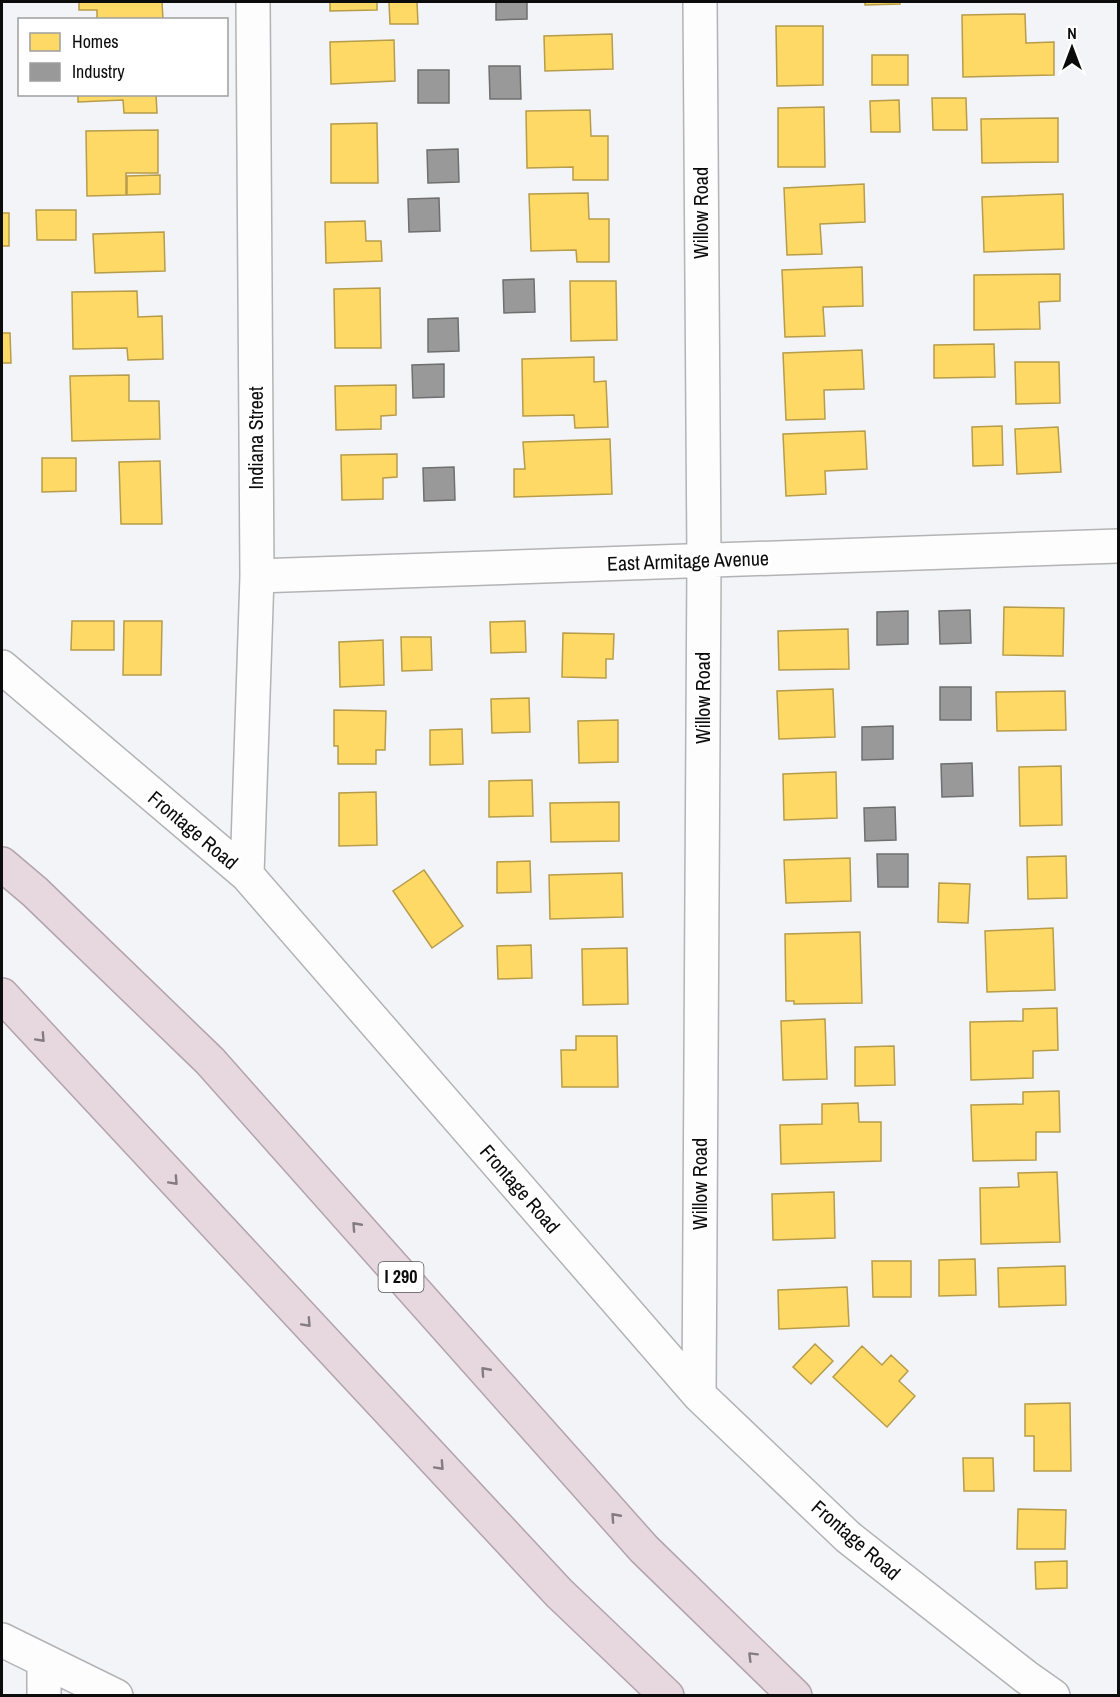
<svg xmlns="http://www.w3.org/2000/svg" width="1120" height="1697" font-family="'Archivo Narrow',sans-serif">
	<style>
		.homes { fill: #ffd966; stroke: #b69c4b; stroke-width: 1.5 }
		.industry { fill: #999; stroke: #6f6f6f; stroke-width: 1.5 }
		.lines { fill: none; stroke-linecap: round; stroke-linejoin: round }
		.minor-casing { stroke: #b3b3b5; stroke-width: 36 }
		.highway-casing { stroke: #b2a4aa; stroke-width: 36 }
		.minor { stroke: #fdfdfe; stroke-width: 33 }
		.highway { stroke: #e6d8de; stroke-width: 33 }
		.oneway { stroke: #847c80 }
		.labels { text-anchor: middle; stroke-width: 6; stroke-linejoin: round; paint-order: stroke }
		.shield { fill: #fff; stroke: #555556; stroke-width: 1.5 }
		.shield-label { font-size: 18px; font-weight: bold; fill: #0c0c0d }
		.street-label { font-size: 20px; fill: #0c0c0d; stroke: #fff }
	</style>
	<rect width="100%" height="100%" fill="#f3f4f7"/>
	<path class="homes" d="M79 2H162L163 20H97V10H79Z
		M330 2H377V10L330 11Z
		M389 2H417L418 24H390Z
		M865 2H900V4L865 5Z
		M1025 14 1026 43 1054 42V75L963 77 962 15Z
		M776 26H823V85L777 86Z
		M612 34 613 69 545 71 544 36Z
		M394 40 395 81 331 84 330 42Z
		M872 55H908V85H872Z
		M78 94H156L157 113H124L123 100 78 102Z
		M932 98H966L967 130H933Z
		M899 100 900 132H871L870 101Z
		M824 107 825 167H778V108Z
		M590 110 591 136H608V180H573V167L527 168 526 111Z
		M1058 118V162L982 163 981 119Z
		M377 123 378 183H331V124Z
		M158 130V173H126V195L87 196 86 131Z
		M160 175V194L127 195V176Z
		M864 184 865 222 820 224 822 254 787 255 784 188Z
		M588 193 589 219H609V262H577L576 250 531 251 529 194Z
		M1063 194 1064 249 984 252 982 197Z
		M36 210H76V240H37Z
		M2 213H9V246H2Z
		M365 221 366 241H381L382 261 326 263 325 222Z
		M164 232 165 271 95 273 93 234Z
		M862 267 863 306 823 307 825 336 785 337 782 270Z
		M1060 274V301L1039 302 1040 329 974 330V275Z
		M570 281H616L617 340 571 341Z
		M380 288 381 348H335L334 289Z
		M137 291 138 317 162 316 163 359 128 360 127 348 73 349 72 292Z
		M2 333H10L11 363H2Z
		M994 344 995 377 934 378V345Z
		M862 350 864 389 824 390 825 419 786 420 783 353Z
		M594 357V382L606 381 608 427 575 428 574 415 523 416 522 359Z
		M1015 362H1059L1060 403 1016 404Z
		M129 375V401H159L160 439 72 441 70 376Z
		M396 385V415L381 416V429L336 430 335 386Z
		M1002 426 1003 465 973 466 972 427Z
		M1058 427 1061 472 1017 474 1015 429Z
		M865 431 867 469 825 471 826 494 786 496 783 434Z
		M610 439 612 494 514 497V469H525L523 442Z
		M397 454V477L383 478V499L342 500 341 455Z
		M42 458H76V491L42 492Z
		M160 461 162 524H121L119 462Z
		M1004 607 1064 608 1063 656 1003 655Z
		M72 621H114V650H71Z
		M124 621H162L161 675H123Z
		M525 621 526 652 491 653 490 622Z
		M848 629 849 669 779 670 778 631Z
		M563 633 614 634 613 659H606V678L562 677Z
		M401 637H431L432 670 402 671Z
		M383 640 384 685 340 687 339 642Z
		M833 689 835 737 779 739 777 691Z
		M1065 691 1066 730 997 731 996 692Z
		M529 698 530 732 492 733 491 699Z
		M334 710 386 711 385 750H376V764H338V746H334Z
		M618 720V762L579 763 578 721Z
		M462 729 463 764 430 765V730Z
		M1061 766 1062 825 1020 826 1019 767Z
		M836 772 837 818 784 820 783 774Z
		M532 780 533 816 489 817V781Z
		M376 792 377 845 339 846V793Z
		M619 802V841L551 842 550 803Z
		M1066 856 1067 898 1028 899 1027 857Z
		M850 858 851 901 786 903 784 860Z
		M530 861 531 892 497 893V862Z
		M424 870 463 926 432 948 393 891Z
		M622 873 623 917 550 919 549 875Z
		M939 883 970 884 968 923 938 922Z
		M1053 928 1055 990 987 992 985 931Z
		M860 932 862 1003 794 1004V1001H786L785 934Z
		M531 945 532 978 498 979 497 946Z
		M627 948 628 1004 583 1005 582 949Z
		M1057 1008 1058 1050 1033 1051V1078L971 1080 970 1022 1023 1021V1009Z
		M825 1019 827 1079 783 1080 781 1021Z
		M576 1036H617L618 1087H562L561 1050H576Z
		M894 1046 895 1085 855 1086V1047Z
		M1059 1091 1060 1132H1036V1160L973 1161 971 1105 1023 1104V1092Z
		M858 1103 859 1122H881V1161L781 1164 780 1125 822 1124V1104Z
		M1057 1172 1060 1242 981 1244 980 1188 1019 1187 1018 1173Z
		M834 1192 835 1238 773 1240 772 1194Z
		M975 1259 976 1295 939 1296V1260Z
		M872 1261H911V1297H873Z
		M1065 1266 1066 1305 999 1307 998 1268Z
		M847 1287 849 1326 779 1329 778 1290Z
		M815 1344 833 1361 811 1384 793 1367Z
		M862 1346 882 1365 891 1355 908 1371 899 1381 915 1396 887 1427 833 1377Z
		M1070 1403 1071 1471H1034V1436H1025V1404Z
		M963 1458H993L994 1491H964Z
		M1018 1509 1066 1510 1065 1549H1017Z
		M1067 1561V1588L1036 1589 1035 1562Z"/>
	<path class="industry" d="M496 2H527V19L496 20Z
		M489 66H520L521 99H490Z
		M418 70H449V103H418Z
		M458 149 459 182 428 183 427 150Z
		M439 198 440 231 409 232 408 199Z
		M534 279 535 312 504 313 503 280Z
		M458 318 459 351 428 352V319Z
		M444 364V397L413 398 412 365Z
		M454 467 455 500 424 501 423 468Z
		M970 610 971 643 940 644 939 611Z
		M908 611V644L877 645V612Z
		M940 687H971V720H940Z
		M893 726V759L862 760V727Z
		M972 763 973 796 942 797 941 764Z
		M895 807 896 840 865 841 864 808Z
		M877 854H908V887H878Z"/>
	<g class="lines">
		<g class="minor-casing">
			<path id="minor" d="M257 576 1118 546
				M2 667 247 875 699 1395 848 1537 1026 1677 1053 1696
				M247 875 257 576 253 2
				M699 1395 704 561 700 2
				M2 1640 116 1696
				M44 1696V1661"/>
		</g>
		<g class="highway-casing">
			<path id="highway" d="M2 864 35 892 210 1061 644 1549 795 1696
				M2 995 559 1593 667 1696"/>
		</g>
		<use href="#minor" class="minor"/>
		<use href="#highway" class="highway"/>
	</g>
	<defs><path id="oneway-chevron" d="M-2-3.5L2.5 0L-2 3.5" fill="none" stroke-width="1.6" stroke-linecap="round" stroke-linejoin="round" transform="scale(1.5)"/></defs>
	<g class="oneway">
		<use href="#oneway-chevron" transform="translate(41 1038) rotate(47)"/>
		<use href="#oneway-chevron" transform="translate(174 1181) rotate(47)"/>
		<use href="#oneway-chevron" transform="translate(356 1226) rotate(-132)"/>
		<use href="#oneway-chevron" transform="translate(307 1323) rotate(47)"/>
		<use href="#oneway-chevron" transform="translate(485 1371) rotate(-132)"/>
		<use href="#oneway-chevron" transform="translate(440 1466) rotate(47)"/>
		<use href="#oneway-chevron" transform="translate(615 1517) rotate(-132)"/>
		<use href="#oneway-chevron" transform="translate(752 1656) rotate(-135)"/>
	</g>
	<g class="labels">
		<rect class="shield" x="378.5" y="1262" width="45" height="30" rx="4.5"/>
		<g class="shield-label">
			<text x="401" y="1283">I 290</text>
		</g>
		<g class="street-label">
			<text transform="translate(701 213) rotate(-90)" y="7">Willow Road</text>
			<text transform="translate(256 438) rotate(-90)" y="7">Indiana Street</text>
			<text transform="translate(688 561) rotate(-2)" y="7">East Armitage Avenue</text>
			<text transform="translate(703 698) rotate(-90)" y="7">Willow Road</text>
			<text transform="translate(193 830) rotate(40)" y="7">Frontage Road</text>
			<text transform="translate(700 1184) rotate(-90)" y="7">Willow Road</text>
			<text transform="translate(520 1189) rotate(49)" y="7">Frontage Road</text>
			<text transform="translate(856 1540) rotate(41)" y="7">Frontage Road</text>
		</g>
	</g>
	<rect width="1120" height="1697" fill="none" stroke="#0c0c0d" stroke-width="6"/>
	<rect x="18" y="18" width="210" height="78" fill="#ffffff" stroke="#9e9e9e" stroke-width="1.5"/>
	<rect x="30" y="33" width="30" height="18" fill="#ffd966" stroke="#9e9e9e" stroke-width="1.5"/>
	<text x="72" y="48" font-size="18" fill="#0c0c0d">Homes</text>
	<rect x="30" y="63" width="30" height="18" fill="#999999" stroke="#9e9e9e" stroke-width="1.5"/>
	<text x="72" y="78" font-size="18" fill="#0c0c0d">Industry</text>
	<g transform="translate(1072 48)" stroke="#ffffff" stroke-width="4.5" paint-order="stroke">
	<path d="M0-4.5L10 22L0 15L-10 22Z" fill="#0c0c0d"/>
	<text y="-9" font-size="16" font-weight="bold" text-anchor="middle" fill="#0c0c0d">N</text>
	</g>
</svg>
